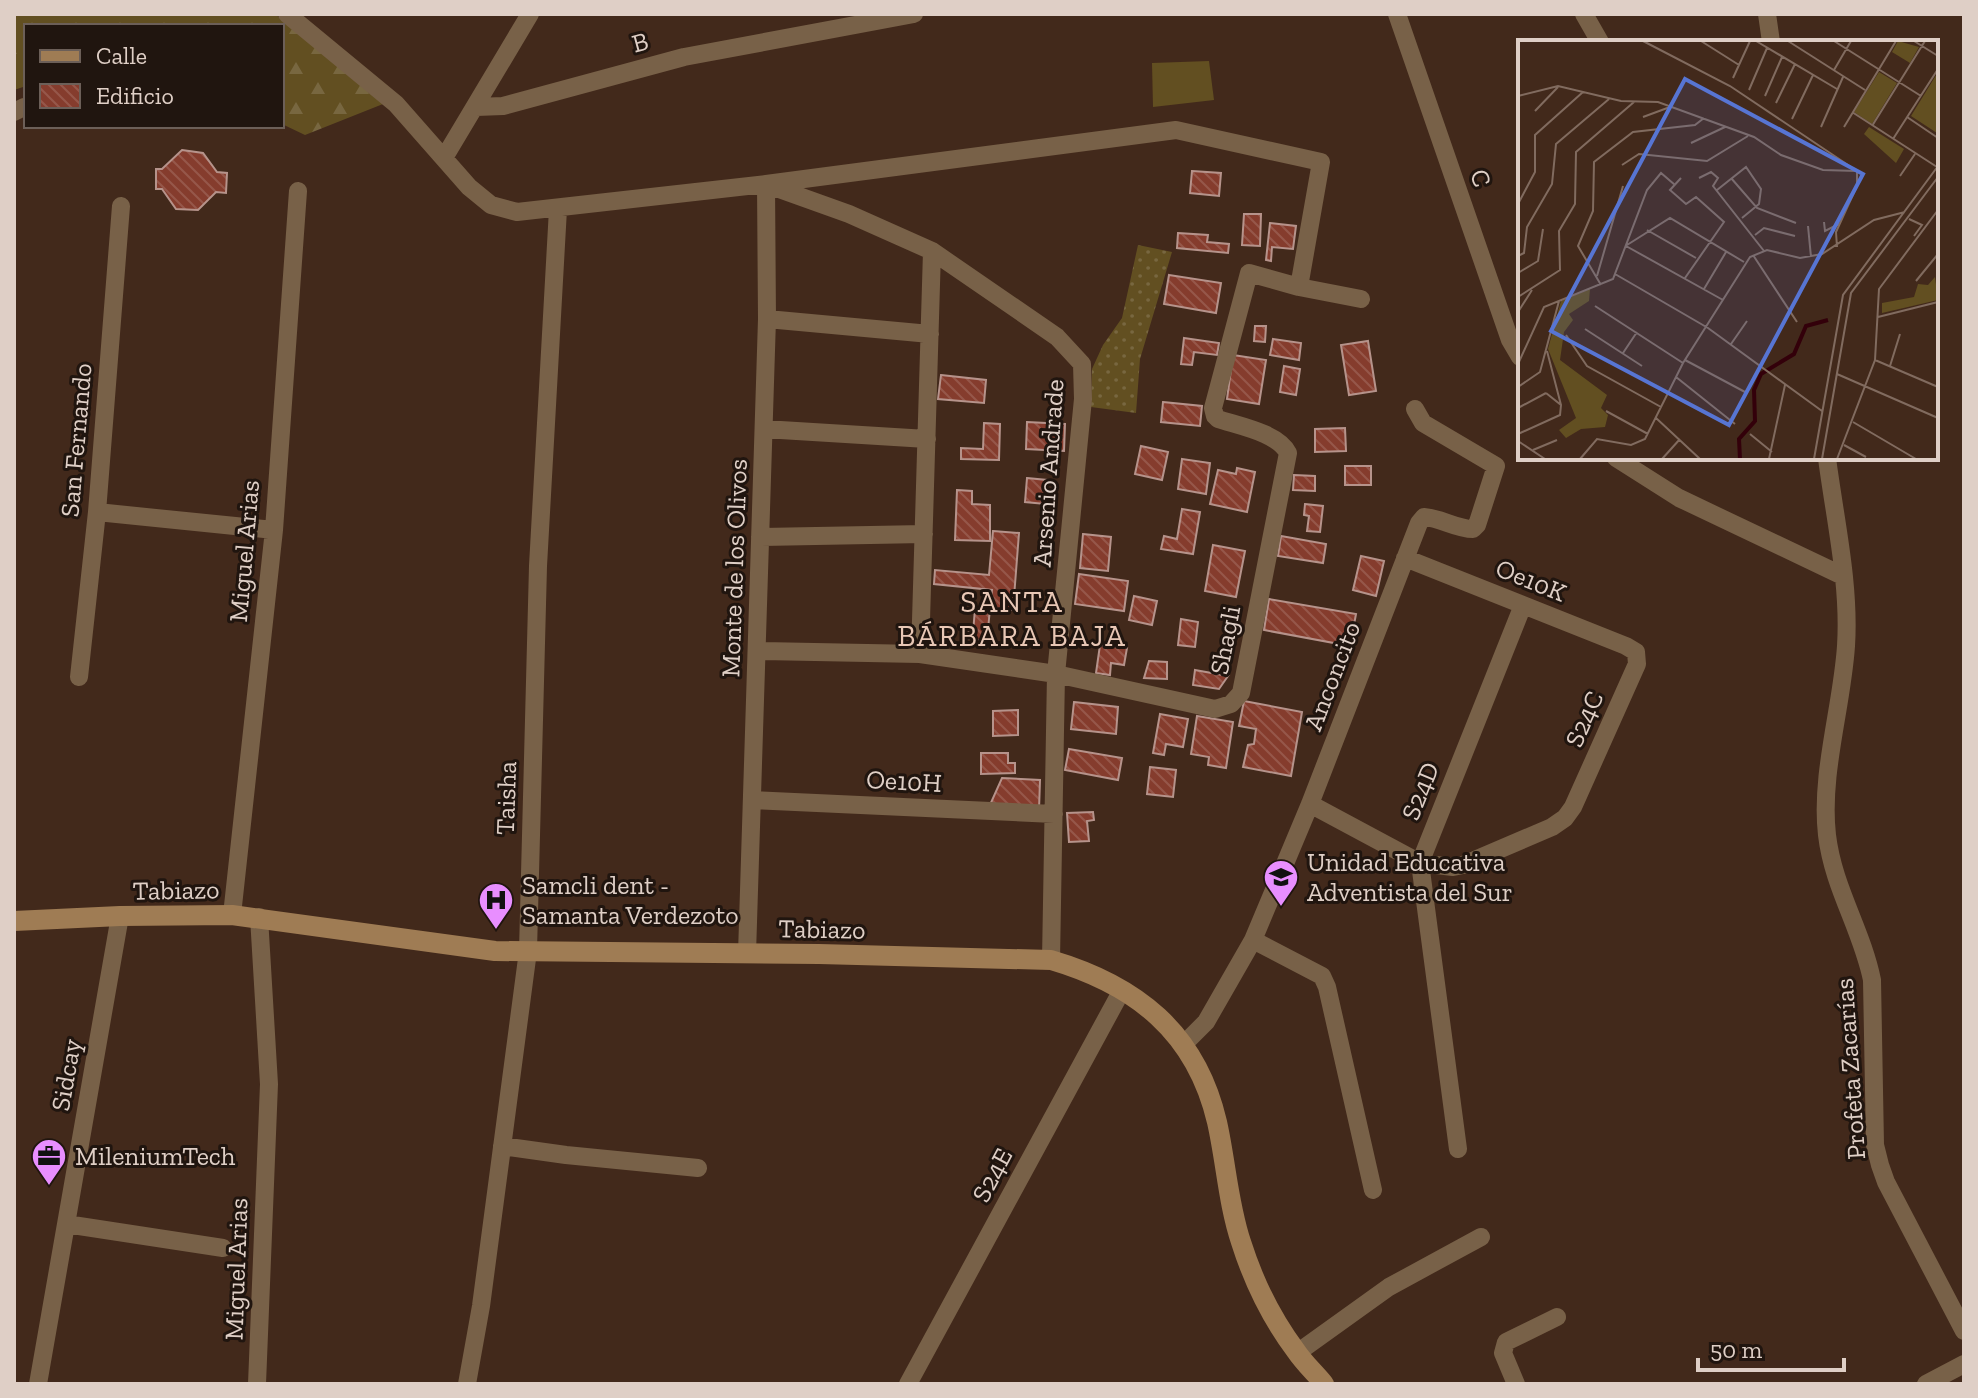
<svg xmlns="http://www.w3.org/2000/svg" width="1978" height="1398" font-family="'Zilla Slab',serif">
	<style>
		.green { fill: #624f21 }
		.forest { fill: url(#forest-firs) }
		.park { fill: url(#park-dots) }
		.building { fill: url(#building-back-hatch); stroke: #b6938b; stroke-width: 2 }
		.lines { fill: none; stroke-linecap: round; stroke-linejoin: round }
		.street { stroke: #786148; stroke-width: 18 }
		.secondary { stroke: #9f7c54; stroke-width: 20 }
		.labels { text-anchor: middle; stroke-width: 6; stroke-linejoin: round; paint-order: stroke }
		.street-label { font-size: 26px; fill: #dfcfc6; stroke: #20150f }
		.poi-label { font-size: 26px; fill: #dfcfc6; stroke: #20150f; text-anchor: start }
		.quarter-label { font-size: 30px; letter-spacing: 2px; fill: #e8c7b5; stroke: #20150f }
		.inset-river { fill: none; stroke: #33000a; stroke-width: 4 }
		.inset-road { fill: none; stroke: #816b5f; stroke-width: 2 }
		.view { fill: #5775d3; fill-opacity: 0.15; stroke: #5775d3; stroke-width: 4 }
		.inset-edge { fill: none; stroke: #dfcfc6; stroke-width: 4 }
	</style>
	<defs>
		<pattern id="forest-firs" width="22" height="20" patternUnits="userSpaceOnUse" patternTransform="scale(2)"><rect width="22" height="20" fill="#624f21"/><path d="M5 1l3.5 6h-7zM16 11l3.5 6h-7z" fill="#786740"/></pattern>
		<pattern id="park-dots" width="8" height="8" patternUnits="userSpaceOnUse" patternTransform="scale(2)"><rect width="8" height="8" fill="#624f21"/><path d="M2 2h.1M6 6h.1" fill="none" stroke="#786740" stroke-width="1.8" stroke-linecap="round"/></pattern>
		<pattern id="building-back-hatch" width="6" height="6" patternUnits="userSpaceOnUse" patternTransform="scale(2)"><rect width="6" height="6" fill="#853c2d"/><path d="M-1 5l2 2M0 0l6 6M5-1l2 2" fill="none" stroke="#96574a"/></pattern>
	</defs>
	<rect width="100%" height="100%" fill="#42291b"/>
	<path class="green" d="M1209 61 1214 100 1153 107 1152 63Z"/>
	<path class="forest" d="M14 14H275L383 104 305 135 282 124V26H26V86L14 90Z"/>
	<path class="park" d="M1138 245 1172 252 1140 359 1136 413 1091 407 1092 369 1103 345 1122 318Z"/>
	<path class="building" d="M182 150 203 153 217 172 227 173 226 193 216 192 198 210 176 209 162 189H156V169H162Z
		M1192 171 1221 173 1219 196 1190 193Z
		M1244 214H1261L1260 246 1242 245Z
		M1270 223 1296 226 1293 249 1272 247 1271 261 1266 260Z
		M1178 233 1208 235 1207 242 1229 244 1228 253 1177 248Z
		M1169 275 1221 283 1216 313 1164 304Z
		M1255 326H1266L1265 342 1254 341Z
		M1184 338 1219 343 1217 355 1194 352 1192 365 1181 364Z
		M1273 339 1301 343 1299 360 1270 355Z
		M1368 341 1376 391 1349 395 1341 345Z
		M1233 355 1266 360 1259 404 1227 399Z
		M1284 366 1300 369 1296 395 1280 392Z
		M941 375 986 380 984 403 938 399Z
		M1163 402 1202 406 1200 426 1161 422Z
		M1027 422 1065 424 1064 451 1026 449Z
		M984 423 1000 424 999 460 961 459V448L983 449Z
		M1345 428 1346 451 1315 452V429Z
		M1141 446 1168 452 1162 480 1135 474Z
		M1182 459 1210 463 1206 494 1178 489Z
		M1345 466H1371V485H1345Z
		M1237 468 1255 472 1247 512 1210 504 1218 470 1236 474Z
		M1294 475 1315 476V491L1293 490Z
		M1027 478 1047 480 1045 504 1025 502Z
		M957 490 972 491V504L990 505V541L955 540Z
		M1305 504 1323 506 1320 532 1307 531 1309 516 1304 515Z
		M1182 509 1200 512 1193 554 1161 549 1164 536 1177 539Z
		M993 531 1019 533 1013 610 990 608 992 590 934 584 935 570 989 575Z
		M1083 534 1111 537 1108 571 1080 568Z
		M1281 536 1326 544 1323 563 1278 556Z
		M1213 545 1245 551 1236 597 1205 591Z
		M1361 556 1384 561 1376 596 1353 590Z
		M1079 574 1128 581 1124 611 1075 604Z
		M1134 596 1157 601 1152 625 1129 620Z
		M1269 599 1356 614 1350 646 1264 630Z
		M990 608 987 641 963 638V632L973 633 975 609Z
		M1181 619 1198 622 1195 647 1178 645Z
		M1100 645 1127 648 1124 665 1111 663 1110 675 1096 673Z
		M1149 661 1167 662V679L1144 678Z
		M1195 670 1228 676 1219 689 1193 685Z
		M1244 701 1302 712 1291 776 1243 767 1248 745 1254 744 1256 729 1239 726Z
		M1074 702 1118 707 1116 734 1071 729Z
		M1018 710V735L993 736V711Z
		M1160 714 1188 719 1183 747 1166 744 1164 755 1153 753Z
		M1197 716 1233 722 1226 768 1208 765 1209 757 1191 754Z
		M1069 749 1122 758 1118 780 1065 770Z
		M981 753H1008V763H1015V773L981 774Z
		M1150 767 1176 770 1173 797 1147 794Z
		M1002 778 1040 780 1039 810 989 807Z
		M1093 812 1094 820 1087 821 1089 841 1069 842 1067 813Z"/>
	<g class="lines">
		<path class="street" d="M287 14 396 104 469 187 491 205 517 212 766 184 1176 130 1321 162 1299 287
			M1397 14 1510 340 1520 357
			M1584 14 1600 42
			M1767 14 1771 42
			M476 107 503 106 684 57 914 14
			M14 112 24 107
			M444 158 530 14
			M768 185 849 214 932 251 1057 337 1082 364 1083 399 1056 674 1051 960
			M767 319 930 334
			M764 429 927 439
			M1616 458 1679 498 1843 576
			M1827 458C1835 520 1850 584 1846 646 1842 707 1820 774 1827 835 1833 887 1862 930 1872 980L1875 1145 1880 1165 1886 1182 1964 1331
			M97 512 274 530
			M760 537 924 534
			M757 651 920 654 1056 674 1215 709 1231 704 1241 693 1288 453C1278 433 1239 426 1218 419L1215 416 1213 408 1249 273 1299 287 1361 299
			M920 654 932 251
			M79 677 97 512 121 206
			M752 800 1054 814
			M1310 804 1420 863 1453 867 1463 865 1552 827 1565 818 1573 807 1637 664 1636 652 1626 646 1405 558
			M232 915 274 530 298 191
			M1253 940 1322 976 1327 987 1373 1190
			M747 954 767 319 766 184
			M1184 1044 1206 1022 1253 940 1310 804 1419 523 1424 517C1441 518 1456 529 1473 529L1477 525 1496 466 1423 423 1415 409
			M502 1146 566 1155 698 1168
			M1458 1149 1420 863 1523 605
			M66 1224 223 1248
			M1297 1353 1389 1287 1481 1237
			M38 1384 120 916
			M257 1384 269 1084 259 917
			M467 1384 481 1306 528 951 538 566 558 209
			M908 1384 1122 990
			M1516 1384 1503 1353 1506 1342 1557 1317
			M1926 1384 1964 1364"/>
		<path class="secondary" d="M14 921 120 916 232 915 495 951 819 954 1051 960C1136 985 1196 1032 1217 1122 1226 1162 1228 1203 1241 1242 1253 1280 1272 1319 1296 1351 1304 1363 1315 1373 1324 1384"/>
	</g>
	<defs>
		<g id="school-pin" transform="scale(1.8)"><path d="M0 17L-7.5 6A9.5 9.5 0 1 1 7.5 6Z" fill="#e88eff" stroke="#20150f"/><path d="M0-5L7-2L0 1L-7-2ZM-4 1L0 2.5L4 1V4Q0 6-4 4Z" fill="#111"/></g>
		<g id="hospital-pin" transform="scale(1.8)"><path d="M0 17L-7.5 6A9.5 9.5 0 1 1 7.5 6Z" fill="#e88eff" stroke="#20150f"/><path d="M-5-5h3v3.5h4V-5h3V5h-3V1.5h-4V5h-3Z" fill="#111"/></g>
		<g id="office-pin" transform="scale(1.8)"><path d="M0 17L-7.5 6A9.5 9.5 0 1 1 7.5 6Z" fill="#e88eff" stroke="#20150f"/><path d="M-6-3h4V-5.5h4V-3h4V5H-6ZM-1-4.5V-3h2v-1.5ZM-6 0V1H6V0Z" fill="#111"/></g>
	</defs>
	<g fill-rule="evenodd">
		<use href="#school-pin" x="1281" y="877"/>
		<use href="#hospital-pin" x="496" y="900"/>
		<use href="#office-pin" x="49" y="1156"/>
	</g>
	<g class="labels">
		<g class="street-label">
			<text transform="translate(640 42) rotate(-15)" y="9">B</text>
			<text transform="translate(1481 178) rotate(71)" y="9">C</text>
			<text transform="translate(76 440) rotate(-85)" y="9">San Fernando</text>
			<text transform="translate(1048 473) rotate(-86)" y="9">Arsenio Andrade</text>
			<text transform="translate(244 551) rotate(-85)" y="9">Miguel Arias</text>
			<text transform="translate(734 568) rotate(-88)" y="9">Monte de los Olivos</text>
			<text transform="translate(1531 580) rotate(22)" y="9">Oe10K</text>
			<text transform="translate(1225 640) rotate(-79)" y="9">Shagli</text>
			<text transform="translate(1332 676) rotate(-69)" y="9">Anconcito</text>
			<text transform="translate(1584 719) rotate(-66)" y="9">S24C</text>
			<text transform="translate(904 781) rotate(3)" y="9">Oe10H</text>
			<text transform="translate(1420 791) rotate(-68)" y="9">S24D</text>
			<text transform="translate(506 798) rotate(-88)" y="9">Taisha</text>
			<text transform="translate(176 890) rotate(-1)" y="9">Tabiazo</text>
			<text transform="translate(822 929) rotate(1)" y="9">Tabiazo</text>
			<text transform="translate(1850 1069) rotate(-94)" y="9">Profeta Zacarías</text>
			<text transform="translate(66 1075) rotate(-80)" y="9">Sidcay</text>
			<text transform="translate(992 1175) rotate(-62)" y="9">S24E</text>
			<text transform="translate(236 1269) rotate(-88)" y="9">Miguel Arias</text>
		</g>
		<g class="poi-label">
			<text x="1307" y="871">Unidad Educativa<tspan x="1307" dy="30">Adventista del Sur</tspan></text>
			<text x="522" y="894">Samcli dent -<tspan x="522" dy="30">Samanta Verdezoto</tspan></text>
			<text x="75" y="1165">MileniumTech</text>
		</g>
		<g class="quarter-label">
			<text x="1012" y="612">SANTA<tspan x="1012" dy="34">BÁRBARA BAJA</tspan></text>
		</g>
	</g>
	<g transform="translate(1518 40)">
		<rect width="420" height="420" fill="#42291b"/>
		<path d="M361 32 379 43 354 84 336 72ZM420 32V92L419 93 393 76ZM351 87 386 109 378 123 346 94Z" fill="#624f21"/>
		<path d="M72 249 71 261 51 274 55 280 46 292 42 320 89 355 83 368 90 375 87 387 63 389 48 398 41 390 58 378 30 309 43 261Z" fill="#624f21"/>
		<path d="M380 1 401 7 392 23 374 12ZM417 237 420 260 364 273V263L396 257 400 244 410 245Z" fill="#624f21"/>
		<path class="inset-river" d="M222 419 221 399 237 381 236 350 243 334 276 314 288 286 310 280"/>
		<path class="inset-road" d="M125 1 212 46 339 131M183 1 221 25M238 1 319 49M270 1 347 50M316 1 403 56M396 1 420 16M316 30 333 1M215 38 232 1M231 50 249 8M0 56 40 46 103 61 140 62 236 97 263 115 305 130 339 131M247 56 264 17M258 63 277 24M17 71 40 47M334 72 419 127M125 77 152 67M389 77 420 98M274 79 295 35M354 86 407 1M303 87 325 37M326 87 378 1M375 99 420 29M173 103 207 87M104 125 121 114 189 121 230 96M382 136 397 114M163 138 152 150 168 164 178 157 206 182 167 238M181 138 193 132 200 138 195 146 246 211M213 138 239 168 278 183M199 150 228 127 243 149 241 164 224 178M0 164 17 132V95L65 52M391 179 404 185 396 196M306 182 307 191 321 184M290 186 293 217M129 190 178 218M237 195 246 188 277 196M109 205 152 178 226 222M108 206 205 260M319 207 318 192 339 146V131M235 215 279 282M0 216 6 213 9 187 34 144 38 104 91 59M0 233 20 221 25 189M97 234 190 288 304 371M79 236 105 146M398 241 420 214M83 245 60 206 75 171 76 122 115 92 177 85 186 78M186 249 208 212M0 257 42 230 41 191 57 164 58 112 116 62M77 266 165 323M0 272 14 250M360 277 420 262M67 289 124 326M48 295 69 326 143 367M213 304 229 281M29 311 43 365M105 313 119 292M167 320 227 352M357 320 420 347M0 324 26 267 95 239 129 150 143 133 157 145M372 326 382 294M319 334 420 378M158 337 217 384M0 347 22 332 41 261M0 368 28 353M88 371 130 394M138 378 182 419M335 382 398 419M0 394 42 375 43 365 28 353M232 394 254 412M0 401 27 419M326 405 348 417M15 410 39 400M62 419 79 399 113 405 127 399 165 323 232 217 249 210 282 218 304 214 356 180 387 172M144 419 162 399M251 419 267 345M296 419 325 255 420 126M304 419 333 253 420 137M319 419 357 320 361 249 420 170"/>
		<path class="view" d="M167 39 345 134 211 385 33 291Z"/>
		<rect width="420" height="420" class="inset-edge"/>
	</g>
	<rect width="1978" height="1398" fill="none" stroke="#dfcfc6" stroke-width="32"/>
	<rect x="24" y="24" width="260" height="104" fill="#20150f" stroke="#6c5f58" stroke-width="2"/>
	<rect x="40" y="50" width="40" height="12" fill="#9f7c54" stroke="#6c5f58" stroke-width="2"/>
	<text x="96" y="64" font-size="24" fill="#dfcfc6">Calle</text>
	<rect x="40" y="84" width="40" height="24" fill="url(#building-back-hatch)" stroke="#6c5f58" stroke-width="2"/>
	<text x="96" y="104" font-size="24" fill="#dfcfc6">Edificio</text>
	<path d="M1698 1358v12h146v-12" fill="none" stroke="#dfcfc6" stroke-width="4"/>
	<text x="1710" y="1358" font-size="24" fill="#dfcfc6" stroke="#20150f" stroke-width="6" paint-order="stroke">50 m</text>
</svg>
